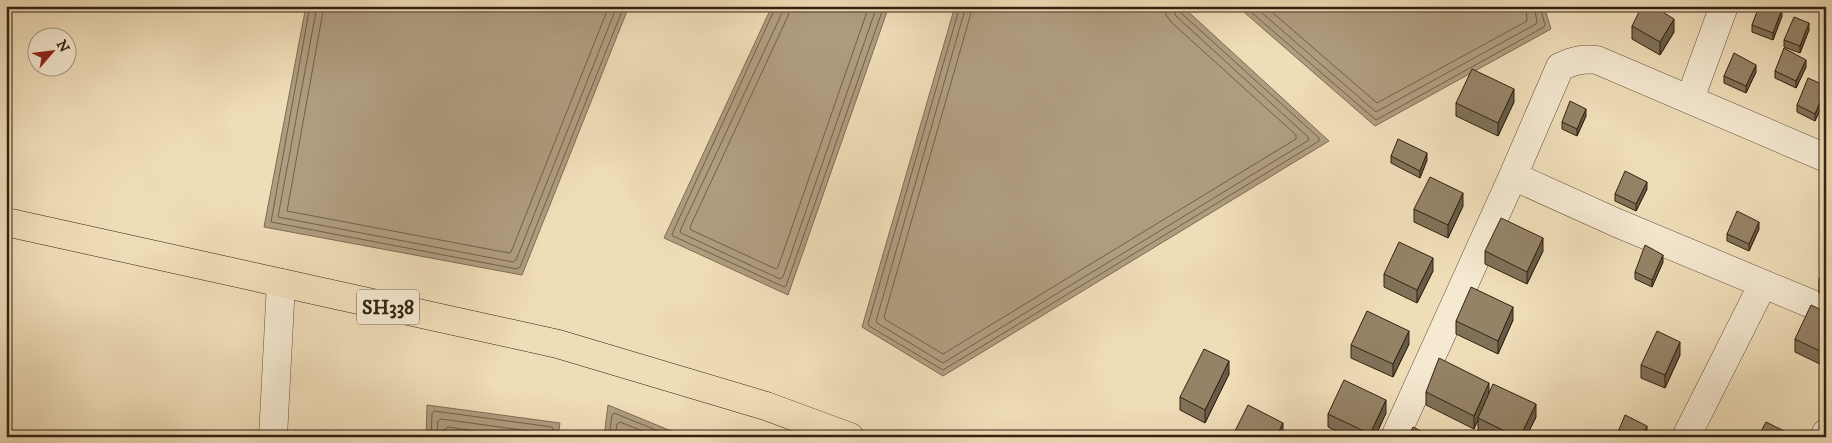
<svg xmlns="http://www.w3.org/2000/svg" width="1832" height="443" font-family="'IM FELL DW Pica',serif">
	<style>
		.water { fill: #af9d7f; stroke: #7d6c53 }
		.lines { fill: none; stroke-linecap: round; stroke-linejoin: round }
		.shore { stroke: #716048; stroke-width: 1 }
		.minor-casing { stroke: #62513a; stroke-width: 29 }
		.major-casing { stroke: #332210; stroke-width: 29 }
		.minor { stroke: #f5e9d1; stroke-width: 28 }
		.major { stroke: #efddb8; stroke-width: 28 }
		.wall { fill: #807159; stroke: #332210 }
		.shaded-wall { fill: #685c48; stroke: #332210 }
		.building { fill: #958367; stroke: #332210 }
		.labels { text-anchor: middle; stroke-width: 4.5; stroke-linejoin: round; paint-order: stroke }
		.shield { fill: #f5e9d1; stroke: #6d5e4a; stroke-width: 1 }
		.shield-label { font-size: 20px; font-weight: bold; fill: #332210 }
	</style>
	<rect width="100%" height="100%" fill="#efddb8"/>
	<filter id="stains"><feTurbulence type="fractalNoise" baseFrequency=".004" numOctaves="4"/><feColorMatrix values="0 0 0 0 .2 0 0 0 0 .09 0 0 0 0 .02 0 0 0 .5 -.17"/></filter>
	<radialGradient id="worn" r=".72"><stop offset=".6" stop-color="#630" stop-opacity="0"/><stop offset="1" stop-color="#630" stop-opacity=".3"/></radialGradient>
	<path class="water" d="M306 6H629L522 275 264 227Z
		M772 6H889L788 295 664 238Z
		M955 6H1182L1329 141 943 376 862 327Z
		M1237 6H1544L1551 29 1375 126Z
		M427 405 560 423 558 437H426Z
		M608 405 686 437H604Z"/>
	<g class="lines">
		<path class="shore" d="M310 6 271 222 517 269 520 267 624 6
			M317 6 278 217 513 262 516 260 617 6
			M324 6 287 211 509 253 511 252 609 6
			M776 6 672 234 673 236 784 287 786 286 884 6
			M783 6 782 13 680 231 681 233 780 279 783 277 877 6
			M790 6 788 16 690 227 691 230 776 269 778 267 869 6
			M960 6 868 324 869 326 943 370 1319 141V138L1180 12 1179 6
			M966 6 876 321 877 323 943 363 1309 140 1308 137 1176 16 1172 6
			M973 6 884 317 886 320 943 354 1296 139V135L1171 22 1166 15 1165 6
			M1244 6 1376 120 1544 27 1545 25 1540 6
			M1254 6 1376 112 1536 24 1537 22 1534 6
			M1265 6 1377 103 1527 21 1526 6
			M431 437 432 414 434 411 552 427 553 429V437
			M437 437 438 421 441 419 544 433 547 437
			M445 437V429L448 427 518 437
			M609 437 612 415 614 413 673 437
			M615 437 617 424 620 422 657 437"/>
		<g class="minor-casing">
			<path id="minor" d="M1690 99 1724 6
				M1513 176 1617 223 1826 310
				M273 437 281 283
				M1395 437 1513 176 1560 67C1573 61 1583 58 1597 60L1826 158
				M1686 437 1763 284
				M1824 437 1826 433"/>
		</g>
		<g class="major-casing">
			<path id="major" d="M6 222 558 344 766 406 850 437"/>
		</g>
		<use href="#minor" class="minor"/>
		<use href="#major" class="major"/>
	</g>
	<path class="wall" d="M1782 16 1773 40 1752 32V25Z
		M1632 26 1674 32 1660 55 1632 39Z
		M1809 30 1800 53 1784 47V40Z
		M1806 67 1796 88 1775 78V71Z
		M1756 72 1746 93 1724 83V76Z
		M1826 86V95L1815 121 1797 112V105Z
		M1514 102 1498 136 1456 116V103Z
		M1586 116 1577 136 1562 129V122Z
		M1391 156 1427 160 1420 178 1391 163Z
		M1647 189 1636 211 1615 201V194Z
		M1463 206 1448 238 1414 222V209Z
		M1759 229 1749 251 1727 241V234Z
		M1485 251H1543L1527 284 1485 264Z
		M1663 262 1652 287 1635 279V272Z
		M1826 263V296L1819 293V280Z
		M1433 271 1417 303 1384 287V274Z
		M1826 312V367L1795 352V339Z
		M1513 320 1498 354 1456 334V321Z
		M1409 344 1393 377 1351 358V345Z
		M1680 355 1665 388 1641 378V365Z
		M1229 374 1205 423 1180 410V397Z
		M1426 392 1489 393 1536 417 1526 437H1490L1478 431V420L1474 429 1426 405Z
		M1386 413 1375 437H1349L1328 427V414Z
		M1235 431 1283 436V437H1235Z"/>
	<path class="shaded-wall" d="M1782 9V16L1773 40V33Z
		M1674 19V32L1660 55V42Z
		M1809 23V30L1800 53V46Z
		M1806 60V67L1796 88V81Z
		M1756 65V72L1746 93V86Z
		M1826 88V95L1815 121V114Z
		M1514 89V102L1498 136V123Z
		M1586 109V116L1577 136V129Z
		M1427 153V160L1420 178V171Z
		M1647 182V189L1636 211V204Z
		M1463 193V206L1448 238V225Z
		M1759 222V229L1749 251V244Z
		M1543 238V251L1527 284V272Z
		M1663 255V262L1652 287V280Z
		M1433 258V271L1417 303V290Z
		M1513 307V320L1498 354V341Z
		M1409 331V344L1393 377V364Z
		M1680 342V355L1665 388V375Z
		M1229 361V374L1205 423V410Z
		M1489 383V396L1478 418V420L1474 429V416Z
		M1386 400V413L1375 437H1370V434Z
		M1536 404V417L1526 437H1520Z
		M1283 423V437H1276Z
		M1647 426V433L1645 437H1642Z"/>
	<path class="building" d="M1642 6H1653L1674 19 1660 42 1632 26Z
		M1759 6H1774L1782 9 1773 33 1752 25Z
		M1794 17 1809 23 1800 46 1784 40Z
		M1784 48 1806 60 1796 81 1775 71Z
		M1734 53 1756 65 1746 86 1724 76Z
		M1472 69 1514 89 1498 123 1456 103Z
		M1808 78 1826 86V88L1815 114 1797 105Z
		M1570 101 1586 109 1577 129 1562 122Z
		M1398 139 1427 153 1420 171 1391 156Z
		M1625 171 1647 182 1636 204 1615 194Z
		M1430 177 1463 193 1448 225 1414 209Z
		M1737 211 1759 222 1749 244 1727 234Z
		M1501 218 1543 238 1527 272 1485 251Z
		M1399 242 1433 258 1417 290 1384 274Z
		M1645 245 1663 255 1652 280 1635 272Z
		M1826 263V283L1819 280Z
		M1471 287 1513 307 1498 341 1456 321Z
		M1811 305 1826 312V354L1795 339Z
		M1367 311 1409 331 1393 364 1351 345Z
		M1657 331 1680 342 1665 375 1641 365Z
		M1204 349 1229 361 1205 410 1180 397Z
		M1439 358 1489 383 1474 416 1426 392Z
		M1344 380 1386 400 1370 434 1328 414Z
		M1493 384 1536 404 1520 437H1517L1478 418Z
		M1248 405 1283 423 1276 437H1247L1235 431Z
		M1625 415 1647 426 1642 437H1616Z
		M1766 422 1790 434 1789 437H1758Z
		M1413 427 1433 437H1408Z"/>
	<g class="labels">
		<rect class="shield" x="357" y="289.5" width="62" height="35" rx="4"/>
		<g class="shield-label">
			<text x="388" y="314">SH338</text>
		</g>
	</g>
	<rect width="1832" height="443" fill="none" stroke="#efddb8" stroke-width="25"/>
	<rect x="8" y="8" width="1817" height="428" fill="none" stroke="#332210" stroke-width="2.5"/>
	<rect x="12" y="12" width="1807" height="418" fill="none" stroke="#332210"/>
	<g transform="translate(52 52) rotate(62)"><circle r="24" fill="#f5e9d1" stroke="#a79984"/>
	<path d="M0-4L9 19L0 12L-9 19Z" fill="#8f2418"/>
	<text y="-8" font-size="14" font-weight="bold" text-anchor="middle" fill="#332210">N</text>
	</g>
	<rect width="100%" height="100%" filter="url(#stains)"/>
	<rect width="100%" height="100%" fill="url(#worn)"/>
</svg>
